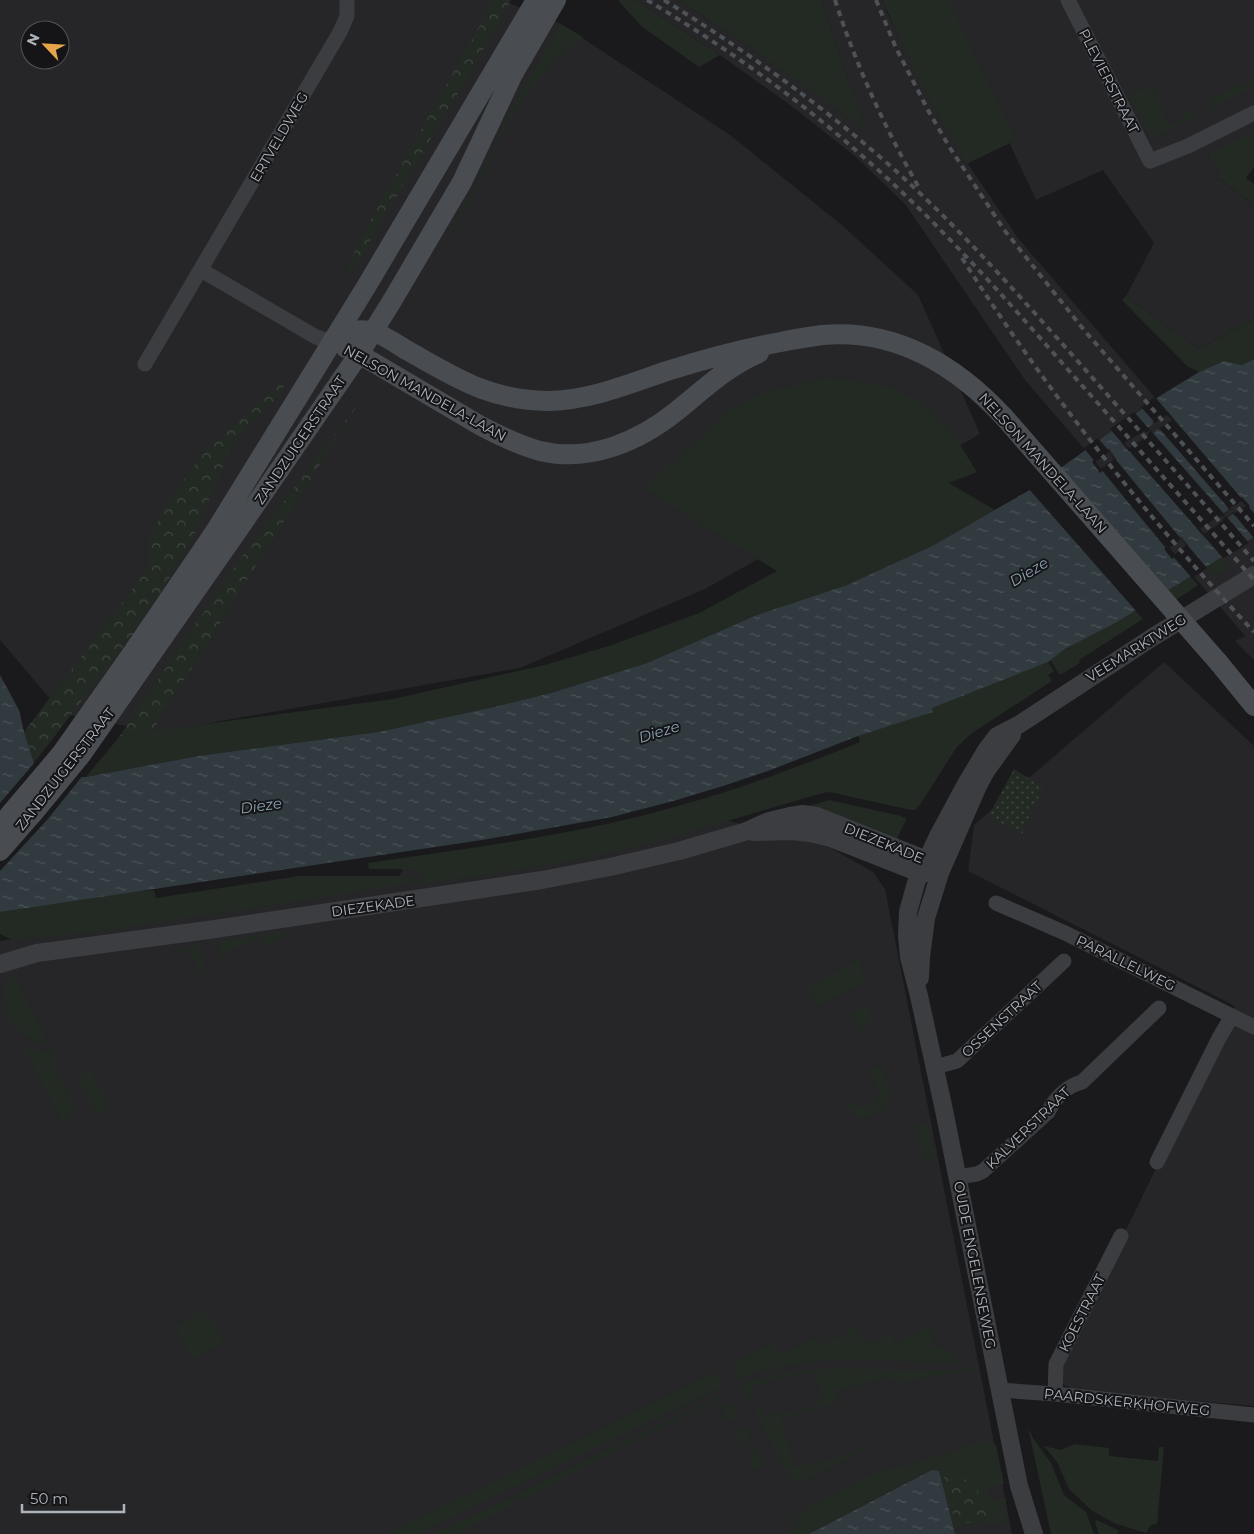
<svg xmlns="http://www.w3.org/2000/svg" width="1254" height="1534" font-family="Montserrat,sans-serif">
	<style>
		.built { fill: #262629; fill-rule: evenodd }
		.grass { fill: #222a23 }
		.forest { fill: url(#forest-crowns) }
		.park { fill: url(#park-dots) }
		.water { fill: url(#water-ripples); fill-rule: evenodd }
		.pier { fill: #1a1a1c }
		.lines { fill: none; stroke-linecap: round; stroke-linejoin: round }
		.minor { stroke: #3b3d41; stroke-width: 15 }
		.tertiary { stroke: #3b3d41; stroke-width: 18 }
		.secondary { stroke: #494c51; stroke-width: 20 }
		.rail { stroke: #4e5156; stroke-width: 4; stroke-dasharray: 6 5; stroke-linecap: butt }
		.secondary-bridge { stroke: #494c51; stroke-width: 20 }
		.labels { text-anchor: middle; stroke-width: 4; stroke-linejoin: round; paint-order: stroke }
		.street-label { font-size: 14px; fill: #adb3bb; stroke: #151517 }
		.water-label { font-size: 15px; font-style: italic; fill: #88a2b3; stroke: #151517 }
	</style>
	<defs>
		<pattern id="forest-crowns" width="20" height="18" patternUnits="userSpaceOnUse" patternTransform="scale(1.25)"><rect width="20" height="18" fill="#222a23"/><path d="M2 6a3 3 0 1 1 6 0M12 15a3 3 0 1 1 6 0" fill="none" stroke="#3f4641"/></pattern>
		<pattern id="park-dots" width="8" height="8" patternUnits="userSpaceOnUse" patternTransform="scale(1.25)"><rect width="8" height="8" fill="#222a23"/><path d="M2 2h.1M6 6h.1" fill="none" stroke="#3f4641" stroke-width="1.8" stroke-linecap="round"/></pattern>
		<pattern id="water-ripples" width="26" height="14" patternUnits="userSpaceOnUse" patternTransform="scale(1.25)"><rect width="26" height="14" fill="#313a3f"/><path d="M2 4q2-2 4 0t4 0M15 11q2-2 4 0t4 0" fill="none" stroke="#4c5459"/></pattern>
	</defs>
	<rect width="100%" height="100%" fill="#1a1a1c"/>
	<path class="built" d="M0 0H502L561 24 730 135 843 226 918 295 980 434 705 589 520 668 159 732 63 714 0 640ZM30 30H60V60H30Z
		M635 0H678L733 36 809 88 868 133 847 78 821 0H882L887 13 966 161 1018 238 1254 513V660L1235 641 1243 637H1246L1025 380 905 204 856 157 794 108 720 55Z
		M943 0H1254V131L1208 154 1211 161 1221 170 1218 178 1254 204V319L1198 349 1126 296 1154 243 1103 170 1036 200Z
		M1164 662 1254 746V1406L1074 1390 1061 1383 1065 1355 1235 1006 968 871 974 825Z
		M710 816 829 847 873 872 885 889 1012 1534H955L932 1470 809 1534H0V941L398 880 404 866Z"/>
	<path class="grass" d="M618 0H635L720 55 699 67 641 26Z
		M678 0H821L847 78 869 134C807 86 743 42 678 0Z
		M882 0H948L1016 140 967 164 920 82Z
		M561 24 583 37 553 62 521 102 499 141 476 192 449 237 447 235 472 193 516 100Z
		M1254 78V87L1211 109 1208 104 1210 100 1236 87 1246 85Z
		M1151 84 1164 111 1163 113 1168 123 1172 125 1181 121 1180 117 1194 110 1198 116 1152 139 1129 96 1133 92H1137Z
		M1254 131V167L1246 178 1254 184V204L1217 177 1221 170 1211 161 1208 154Z
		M1126 296 1198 349 1254 319V359L1242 365 1224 361 1199 372 1187 366 1122 300Z
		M824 378 860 381 890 387 917 400 950 429 977 472 949 483 995 510 934 545 847 585 757 615 647 663 551 693 494 707 378 732 198 756 86 777 119 737 152 731 393 699 545 665 612 645 699 613 777 571 643 488 699 439 726 412 759 394Z
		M1222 557 1231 567 1214 576 1205 566Z
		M1190 576 1198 585 1176 600 1167 591Z
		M1135 610 1143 619 1079 660 1080 663 1060 675 1050 660C1076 640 1107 628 1135 610Z
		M1048 662 1054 671 1048 675 1052 681 972 733 956 748 920 805 915 810H911L829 792 819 794 659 841 617 851 569 861 426 884 420 873 414 869H369L368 863C472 848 577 835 678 806 740 789 800 766 860 742L858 736 932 712 931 708Z
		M829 800 901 816 905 818 906 820 896 841 798 809Z
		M299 876H405L411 878 414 883 103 931 12 940 0 934V912L126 892 154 890 156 898Z
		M290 931 284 936 264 945 259 936 223 955 228 965 223 966 219 941Z
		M201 945 205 976 203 977 189 949 181 954 177 948Z
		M860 958 864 982 818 1006 808 987Z
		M14 975 49 1044C28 1040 13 1027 3 1009L7 1007C0 991 0 983 14 975Z
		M868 1004 873 1024 856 1032 855 1031C861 1022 854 1015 844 1017Z
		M24 1046 41 1051 54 1052 57 1059 52 1062 74 1106 69 1118 62 1122 23 1047Z
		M881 1063C884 1073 894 1098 886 1106 880 1112 871 1115 864 1119 854 1118 851 1109 846 1101L849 1100C851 1101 853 1104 855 1105 864 1110 876 1105 878 1094 879 1086 872 1078 869 1071Z
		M91 1070 111 1108 97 1115 77 1077Z
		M923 1122 924 1125 928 1124 935 1156 923 1158 915 1124Z
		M206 1308 224 1342 192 1360 175 1326Z
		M930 1325 934 1348 945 1346 946 1351 954 1354 955 1363C890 1362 798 1352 738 1379L731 1365 774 1343 781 1355 816 1337 821 1346 856 1327 862 1341 875 1343 890 1334 896 1344Z
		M977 1367V1370L932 1376 900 1384 886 1377 836 1391 839 1402 780 1419 795 1468 866 1448 837 1465 804 1481C797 1482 793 1480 788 1475L755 1411 756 1409 761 1407 763 1418 777 1414 818 1406V1396L821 1395 820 1384H817L815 1373 793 1376 752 1386 755 1397C747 1400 745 1391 741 1385 799 1362 860 1369 920 1371 939 1371 958 1369 977 1367Z
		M716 1372 723 1386 418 1534H386Z
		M726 1392 727 1394 520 1501 516 1495Z
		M732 1403 741 1418 736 1421 721 1417 724 1407Z
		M745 1426 752 1441 738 1449 741 1440 736 1438 739 1429Z
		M1028 1427 1033 1438 1051 1463 1064 1495 1086 1512 1094 1534H1051Z
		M986 1440 987 1443H993L996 1445 1004 1484C996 1486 987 1486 988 1496L993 1500 1006 1498V1503L1000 1505V1509H1005L1007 1521 1005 1523 983 1526 982 1522 954 1528 939 1472 932 1470 809 1534H784L800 1526V1524L790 1520 804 1513 806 1508 873 1474 959 1450 958 1448Z
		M1075 1444 1109 1448V1456L1158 1461 1159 1447H1164L1157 1524 1151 1525 1146 1533 1116 1524 1091 1510 1069 1489 1057 1462 1044 1446 1061 1450Z
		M757 1450 765 1465 749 1473 754 1459 744 1456Z
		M510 1498 514 1505 457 1534H433Z
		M1097 1520 1118 1530 1119 1532 1117 1534H1099L1095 1522Z"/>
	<path class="forest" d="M494 0H511L473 68 350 274H347L351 259 363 234Z
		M285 379 283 390 270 405 246 425 229 452 193 538 147 616 34 763 24 732 150 566 149 538 153 529 191 469 207 450Z
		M358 404 152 731 119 737 240 559Z
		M948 1473H952L977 1485 980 1502 991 1514C984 1523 968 1522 958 1524L955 1522 944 1479 945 1476Z"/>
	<path class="park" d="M1014 769 1044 788 1034 806 1022 834 988 817Z"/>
	<path class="water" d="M1254 359V537L1117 622 1065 649 1048 662 932 708 933 712 858 736 768 771 723 786 677 800 612 817 482 840 0 912V675L19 710 24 732 34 763 48 776 86 777 198 756 378 732 494 707 551 693 647 663 757 615 847 585 934 545 1033 488 1163 394 1199 372 1224 361 1242 365ZM1168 412 1175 421 1160 431 1158 429 1150 435 1151 437 1129 452 1121 443 1144 427 1146 429 1153 424 1152 422ZM1109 448 1117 460 1100 473 1092 462ZM1242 497 1250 506 1235 516 1233 514 1225 520 1226 522 1204 537 1196 528 1219 513 1221 515 1228 510 1227 507ZM1181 536 1189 546 1172 559 1164 549Z
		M932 1470 939 1471 955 1534H809Z"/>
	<path class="pier" d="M1155 397 1254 513V538L1232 512 1235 513 1246 506 1242 501 1230 508 1231 511 1158 427 1160 428 1172 420 1167 415 1155 423 1156 424 1141 407Z
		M1134 412 1150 430 1146 432 1144 431 1124 443 1129 448 1148 436V433L1151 431 1225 515 1221 517 1219 516 1200 529 1204 534 1223 521V519L1226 516 1249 543 1223 558 1110 429Z
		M1098 438 1181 539 1168 549 1173 556 1186 545 1182 539 1207 568 1192 578 1170 553 1127 501 1101 469 1114 459 1109 452 1095 462 1084 448Z
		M1059 466 1169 592 1137 612 1028 488Z
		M36 761 49 773 84 774 47 820 0 871V803Z"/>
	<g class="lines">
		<path class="minor" d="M1068 0 1150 161 1188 146 1254 113
			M201 270 316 337 332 342
			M145 364 340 32 347 16V0
			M996 903 1065 933 1254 1027
			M935 1067 957 1061 1064 961
			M1157 1162 1219 1038 1232 1016
			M957 1177 977 1174 983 1171 1048 1112C1055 1098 1067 1086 1082 1082L1159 1008
			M1000 1390 1055 1394 1254 1415
			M1055 1394 1056 1364 1121 1236"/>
		<path class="tertiary" d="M753 832 792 831 810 833 831 838 920 873H932
			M0 964 37 953 208 930 542 880 610 867 679 851 744 832 769 821 790 816 803 814 817 816 927 860 940 873
			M920 978 921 957 926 918 940 873 978 786 986 771 1012 735
			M1034 1534 1019 1486 944 1110 919 996 909 957 907 936 908 912 916 883 938 836 966 784 987 749 997 736 1020 724 1153 637 1254 575"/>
		<path class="secondary" d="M332 342C344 333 355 328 370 331 382 333 399 346 410 352 458 379 490 400 547 401 588 401 629 384 667 371 705 359 742 349 781 342 794 339 808 337 822 335 895 328 956 365 1004 417
			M346 348 359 354 481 426C500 436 519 445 540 451 590 463 640 441 678 410 704 389 728 366 759 353
			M1219 663 1254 706
			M0 826 61 754 131 655 216 530 366 287 536 0
			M0 851 35 811 81 755 240 527 359 354 392 301 462 182 513 74 556 0"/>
		<path class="rail" d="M647 0C722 45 795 96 860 154 934 218 999 291 1063 364 1127 436 1191 508 1254 580
			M664 0C751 54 833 113 908 182 964 234 1015 291 1066 348 1129 419 1192 490 1254 561
			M835 0C856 65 884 126 918 186
			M876 0 896 48 929 112 950 148 1005 231 1084 330 1254 526
			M962 258C1047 392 1146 516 1254 632"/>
		<path class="secondary-bridge" d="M1004 417 1219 663"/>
	</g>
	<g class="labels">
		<g class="street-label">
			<text transform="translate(1109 81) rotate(63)" y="5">PLEVIERSTRAAT</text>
			<text transform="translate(279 137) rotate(-60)" y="5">ERTVELDWEG</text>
			<text transform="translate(425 393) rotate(29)" y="5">NELSON MANDELA-LAAN</text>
			<text transform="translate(300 440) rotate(-56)" y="5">ZANDZUIGERSTRAAT</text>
			<text transform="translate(1043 463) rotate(48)" y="5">NELSON MANDELA-LAAN</text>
			<text transform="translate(1136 648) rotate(-32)" y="5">VEEMARKTWEG</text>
			<text transform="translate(65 769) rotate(-52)" y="5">ZANDZUIGERSTRAAT</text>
			<text transform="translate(884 843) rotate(22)" y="5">DIEZEKADE</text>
			<text transform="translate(373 906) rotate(-8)" y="5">DIEZEKADE</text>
			<text transform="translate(1126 963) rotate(26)" y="5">PARALLELWEG</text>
			<text transform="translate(1002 1019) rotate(-43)" y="5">OSSENSTRAAT</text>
			<text transform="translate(1028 1128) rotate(-44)" y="5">KALVERSTRAAT</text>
			<text transform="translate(975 1265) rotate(79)" y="5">OUDE ENGELENSEWEG</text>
			<text transform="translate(1082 1313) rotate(-63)" y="5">KOESTRAAT</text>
			<text transform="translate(1127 1402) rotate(6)" y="5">PAARDSKERKHOFWEG</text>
		</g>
		<g class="water-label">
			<text transform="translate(1029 572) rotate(-31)" y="5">Dieze</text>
			<text transform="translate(659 732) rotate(-17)" y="5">Dieze</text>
			<text transform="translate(261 806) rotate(-8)" y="5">Dieze</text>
		</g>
	</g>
	<g transform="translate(45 45) rotate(295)"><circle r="24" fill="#151517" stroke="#525459"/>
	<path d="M0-4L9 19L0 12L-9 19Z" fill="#e6a548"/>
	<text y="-8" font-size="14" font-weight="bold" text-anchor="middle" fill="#adb3bb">N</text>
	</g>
	<path d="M22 1504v8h102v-8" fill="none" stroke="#adb3bb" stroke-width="2.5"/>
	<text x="30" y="1504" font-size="15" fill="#adb3bb" stroke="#151517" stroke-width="4" paint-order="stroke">50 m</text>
</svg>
